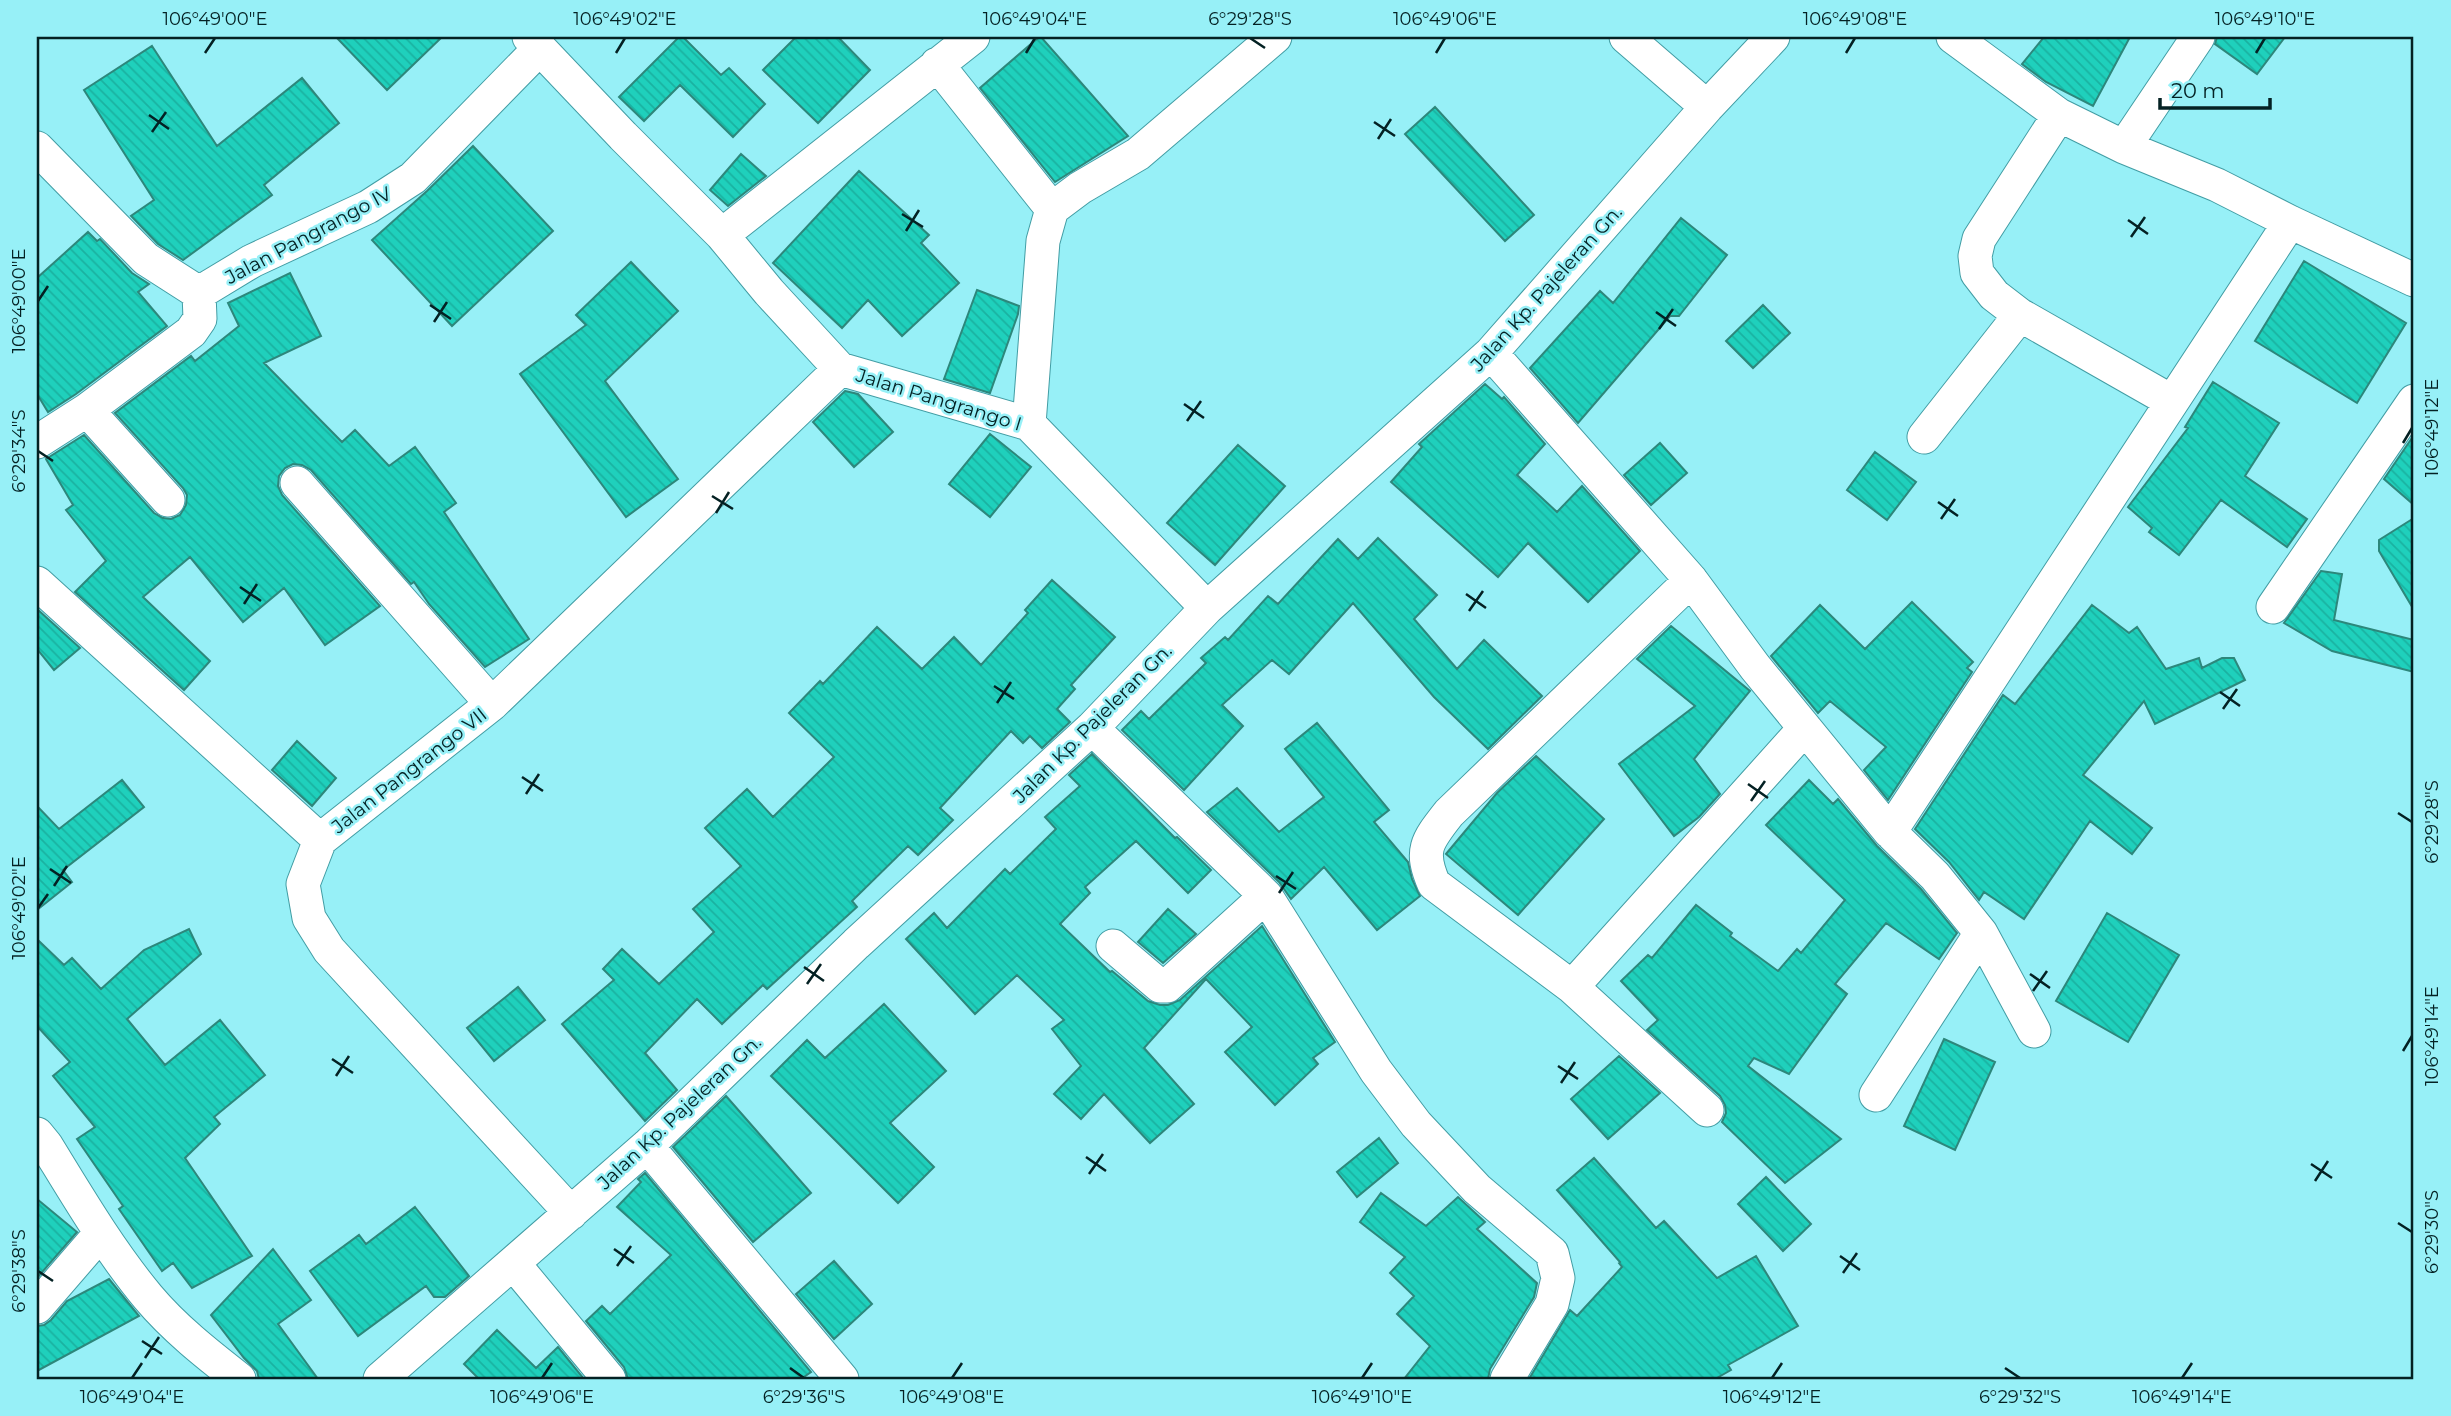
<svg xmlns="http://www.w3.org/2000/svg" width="2451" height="1416" font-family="Montserrat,sans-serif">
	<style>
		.building { fill: url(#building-back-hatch); stroke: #2d877b; stroke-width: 2 }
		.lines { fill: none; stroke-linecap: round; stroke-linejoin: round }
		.minor-casing { stroke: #429da4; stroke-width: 35 }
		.minor { stroke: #fff; stroke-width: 33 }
		.ticks { fill: none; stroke: #042123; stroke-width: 2.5 }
		.labels { text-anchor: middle; stroke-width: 5; stroke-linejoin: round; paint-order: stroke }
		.street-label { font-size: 19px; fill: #042123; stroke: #97f0f7 }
		.neatline { fill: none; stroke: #042123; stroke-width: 2.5 }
		.ticks-label { font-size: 18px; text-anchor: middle; fill: #042123 }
	</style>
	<defs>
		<pattern id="building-back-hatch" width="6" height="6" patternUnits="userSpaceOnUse" patternTransform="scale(1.75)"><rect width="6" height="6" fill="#1fd0bc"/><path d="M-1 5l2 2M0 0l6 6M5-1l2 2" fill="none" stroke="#1ab2a1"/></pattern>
	</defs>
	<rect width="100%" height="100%" fill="#97f0f7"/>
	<path class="building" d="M336 37H442L387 90Z
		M679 37H683L721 75 729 68 765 104 733 137 680 85 644 121 619 97Z
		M796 37H838L870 70 818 123 763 70Z
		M1039 37H1041L1128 136 1055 182 980 88Z
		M2044 37H2130L2093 106 2046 82 2022 64Z
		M2217 37H2285L2257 74 2215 44Z
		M152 46 217 146 302 78 339 123 264 185 272 195 183 260 158 244 131 216 154 200 84 90Z
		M1435 107 1534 215 1505 241 1405 134Z
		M473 146 553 231 452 326 372 240 427 191Z
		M741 154 766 176 728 206 710 190Z
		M859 171 929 235 921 243 959 283 902 336 868 300 842 328 773 263Z
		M1681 218 1727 255 1679 316H1670L1578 423 1530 368 1600 291 1613 303Z
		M88 232 97 241 100 239 132 273 149 284 138 292 167 326 76 394 48 412 37 394V278Z
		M2304 261 2406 323 2357 403 2255 341Z
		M631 262 678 311 605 381 678 479 626 517 520 374 586 325 576 315Z
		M290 273 321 336 264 363 342 442 355 430 389 466 415 447 456 503 444 512 529 639 485 667 429 604 414 582 411 584 311 470 302 465 293 464 285 468 279 476 278 486 282 495 380 606 325 645 284 588 243 622 190 557 143 597 210 661 184 690 75 592 106 561 66 510 73 505 46 459 84 435 154 513 163 518 171 519 180 515 186 505 187 495 183 488 115 413 191 356 195 361 239 326 228 303Z
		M977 290 1019 306 1018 314 990 393 944 379Z
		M1763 305 1790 333 1753 368 1726 341Z
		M2213 382 2279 423 2245 476 2307 519 2287 547 2221 500 2179 555 2149 532 2152 528 2128 507 2188 428 2185 427Z
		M1485 384 1502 399 1504 397 1545 444 1517 475 1557 512 1582 486 1640 551 1588 602 1528 543 1498 577 1391 482 1422 447 1419 444Z
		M845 391 858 394 893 432 854 467 813 422Z
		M990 434 1031 467 990 517 949 484Z
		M2414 435V505L2384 479Z
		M1660 443 1687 473 1651 505 1624 475Z
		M1238 445 1285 486 1215 565 1167 523Z
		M1875 452 1916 482 1887 520 1847 490Z
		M2414 518V610L2379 551V540Z
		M1378 538 1437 595 1414 619 1457 669 1484 640 1542 696 1488 749 1434 697 1353 603 1289 674 1272 660 1222 705 1243 726 1184 790 1122 730 1141 711 1149 719 1206 663 1201 658 1225 637 1228 640 1268 596 1278 604 1338 539 1358 559Z
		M2321 571 2342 574 2334 620 2414 640V672L2332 651 2284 623Z
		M1052 580 1115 637 1071 685 1075 689 1057 709 1070 722 1042 748 1030 736 1023 743 1011 731 940 808 953 820 918 855 908 846 852 901 857 907 767 989 763 985 722 1024 697 999 645 1053 677 1090 645 1121 562 1024 614 980 603 969 622 949 659 984 714 932 693 909 741 866 705 828 747 789 773 817 834 757 789 713 820 681 823 684 877 627 922 669 954 637 981 665 1028 613 1025 610Z
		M1912 602 1973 662 1967 668 1972 672 1888 800 1864 770 1886 747 1830 701 1818 713 1771 656 1820 605 1865 649Z
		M2092 605 2129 633 2137 627 2166 669 2199 658 2202 668 2222 658H2234L2245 680 2155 724 2144 701 2083 775 2152 828 2132 854 2090 821 2024 919 1984 892 1979 900 1949 862 1915 829 2003 695 2015 704Z
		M37 609 80 648 54 670 37 649Z
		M1671 626 1750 691 1694 759 1720 794 1699 817 1674 836 1619 764 1695 706 1637 659Z
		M1317 723 1389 810 1374 822 1408 862 1412 879 1420 896 1377 930 1324 867 1291 899 1279 882 1207 812 1237 788 1279 832 1324 797 1285 749Z
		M297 741 336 778 312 806 272 770Z
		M1092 754 1175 838 1177 837 1211 870 1188 893 1136 841 1085 887 1090 893 1060 924 1110 972 1112 971 1148 1001 1160 1005H1168L1180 1000 1262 926 1335 1042 1313 1058 1318 1064 1275 1105 1225 1052 1252 1027 1206 979 1144 1048 1194 1104 1150 1143 1104 1094 1081 1119 1054 1094 1081 1066 1052 1029 1064 1020 1017 975 975 1014 906 939 934 913 947 928 1005 869 1010 874 1056 829 1045 817 1080 786 1069 775Z
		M1536 756 1604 819 1518 915 1446 854 1497 793Z
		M122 780 144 807 63 870 72 882 37 910V806L59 829Z
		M1809 780 1833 804 1838 799 1877 846 1921 889 1957 933 1939 959 1886 923 1835 984 1847 994 1789 1074 1754 1058 1748 1066 1841 1139 1785 1183 1722 1122 1726 1113 1725 1105 1720 1096 1647 1030 1658 1020 1621 981 1648 955 1652 958 1696 905 1732 933 1730 936 1778 971 1797 949 1801 953 1845 900 1766 825Z
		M1168 909 1196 934 1163 963 1138 942Z
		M2107 913 2179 955 2128 1042 2056 1001Z
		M189 929 201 954 127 1019 165 1065 220 1020 265 1075 214 1117 220 1124 185 1158 252 1256 192 1288 173 1263 162 1271 119 1209 123 1206 77 1139 95 1127 53 1076 70 1062 37 1026V939L64 965 72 958 101 989 144 950Z
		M518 987 545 1020 494 1061 467 1028Z
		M884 1004 946 1071 890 1123 934 1167 898 1203 771 1076 807 1040 825 1058Z
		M1944 1039 1995 1062 1955 1150 1904 1126Z
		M1619 1056 1660 1093 1608 1139 1571 1099Z
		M726 1096 811 1193 753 1242 673 1147Z
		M1379 1138 1398 1163 1357 1197 1337 1172Z
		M1594 1158 1656 1228 1664 1221 1717 1278 1756 1256 1798 1326 1728 1365 1731 1370 1715 1379H1529L1570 1310 1577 1316 1622 1267 1619 1263 1620 1262 1557 1190Z
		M645 1173 811 1372 801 1379H628L624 1367 586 1321 602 1306 610 1314 671 1255 617 1207 641 1182 638 1179Z
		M1766 1177 1811 1224 1783 1251 1738 1204Z
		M1381 1193 1426 1226 1458 1197 1485 1222 1477 1229 1537 1283 1534 1297 1490 1369 1488 1379H1404L1430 1346 1397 1314 1414 1296 1390 1273 1405 1257 1360 1222Z
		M37 1199 77 1232 37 1278Z
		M415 1207 469 1276 445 1297H434L426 1286 358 1336 310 1271 359 1235 366 1244Z
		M273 1249 311 1300 278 1324 318 1379H259L257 1371 244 1358 211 1315Z
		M834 1261 872 1304 834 1339 796 1294Z
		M109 1279 139 1316 37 1371V1326L44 1325 51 1320 67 1301Z
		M497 1330 536 1368 558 1347 584 1379H479L464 1364Z"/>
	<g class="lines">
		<g class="minor-casing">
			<path id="minor" d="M529 37 623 136 722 235 769 292 840 369 1029 424 1207 608
				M1626 37 1707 107
				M1953 37 2059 115 2124 147 2217 185 2290 222 2414 280
				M937 64 1052 209
				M2059 115 1979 239 1975 256 1977 273 1994 295 2020 315 2171 401
				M2124 147 2198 37
				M37 148 146 259 199 293
				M722 235 973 37
				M199 293 252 261 368 207 413 178 540 48
				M1491 353 1691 580 1755 667 1890 832
				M87 410 168 500
				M1029 424 1043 241 1052 209 1080 188 1138 154 1275 37
				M1924 437 2020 315
				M37 442 87 410 191 332 200 319 199 293
				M297 483 492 704
				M1691 580 1449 813C1427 841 1419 850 1434 884L1572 987 1707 1110
				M37 583 320 840
				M2273 607 2414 401
				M1092 728 1266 896 1376 1071 1416 1124 1477 1189 1552 1253 1558 1278 1552 1304 1507 1379
				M1113 946 1160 986H1167L1266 896
				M1572 987 1805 728
				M2034 1031 1981 933 1935 876 1890 832 2290 222
				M1876 1095 1981 933
				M37 1134 46 1145C78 1197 109 1250 148 1297 174 1328 207 1354 239 1379
				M647 1146 842 1379
				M571 1213 329 950 309 918 303 884 320 840 492 704 840 369
				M513 1263 609 1379
				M37 1307 100 1234
				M380 1379 647 1146 856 944 1092 728 1207 608 1491 353 1707 107 1773 37"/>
		</g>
		<use href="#minor" class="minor"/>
	</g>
	<path class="ticks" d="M1250 38 1265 48M205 53 215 38M616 53 625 38M1026 53 1035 38M1436 53 1445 38M1846 53 1855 38M2256 53 2265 38M149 115 169 129M1374 122 1395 136M152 132 166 112M1378 139 1391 119M902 214 923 227M2128 220 2148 234M906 231 919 210M2131 237 2145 217M38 301 48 286M430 305 451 319M1656 312 1676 326M434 322 447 302M1659 329 1673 309M1184 404 1204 418M1187 421 1201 401M2403 443 2412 428M38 451 53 461M712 496 733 509M1938 502 1958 516M716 513 729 492M1941 519 1955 499M240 587 261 601M1466 594 1486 608M244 604 257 584M1469 611 1483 591M994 686 1014 699M2220 692 2240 706M997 703 1011 682M2223 709 2237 689M522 777 543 791M1748 784 1768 798M526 794 539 774M1751 801 1765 781M2398 813 2412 822M50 869 71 883M1276 876 1296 889M54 886 67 866M1279 893 1293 872M38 908 48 894M804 967 824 981M2030 974 2050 988M807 984 821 964M2033 991 2047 971M2403 1051 2412 1036M332 1059 353 1073M1558 1066 1578 1079M336 1076 349 1056M1561 1083 1575 1062M1086 1157 1106 1171M2311 1164 2332 1178M1089 1174 1103 1154M2315 1181 2328 1161M2398 1223 2412 1232M614 1249 634 1263M1840 1256 1860 1270M617 1266 631 1246M38 1271 53 1281M1843 1273 1857 1253M142 1341 162 1354M145 1358 159 1337M790 1368 804 1378M2005 1368 2020 1378M132 1378 142 1363M542 1378 552 1363M952 1378 962 1363M1362 1378 1372 1363M1772 1378 1782 1363M2182 1378 2192 1363"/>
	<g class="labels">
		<g class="street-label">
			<text transform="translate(308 235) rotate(-28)" y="7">Jalan Pangrango IV</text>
			<text transform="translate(1546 288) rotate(-48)" y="7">Jalan Kp. Pajeleran Gn.</text>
			<text transform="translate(939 399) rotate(17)" y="7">Jalan Pangrango I</text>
			<text transform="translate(1092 723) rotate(-45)" y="7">Jalan Kp. Pajeleran Gn.</text>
			<text transform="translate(409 770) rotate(-38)" y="7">Jalan Pangrango VII</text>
			<text transform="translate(679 1112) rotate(-43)" y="7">Jalan Kp. Pajeleran Gn.</text>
		</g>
	</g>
	<rect width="2451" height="1416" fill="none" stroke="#97f0f7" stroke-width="77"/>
	<path d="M2160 98v10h110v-10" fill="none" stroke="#042123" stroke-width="3.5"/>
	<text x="2171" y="98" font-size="21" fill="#042123" stroke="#97f0f7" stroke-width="5" paint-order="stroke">20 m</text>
	<rect x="38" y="38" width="2374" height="1340" class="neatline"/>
	<g class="ticks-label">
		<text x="215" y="25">106°49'00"E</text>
		<text x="625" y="25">106°49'02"E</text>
		<text x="1035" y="25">106°49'04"E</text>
		<text x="1250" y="25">6°29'28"S</text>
		<text x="1445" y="25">106°49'06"E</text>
		<text x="1855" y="25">106°49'08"E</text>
		<text x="2265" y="25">106°49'10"E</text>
		<text transform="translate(19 301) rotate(-90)" y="6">106°49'00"E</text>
		<text transform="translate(2432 428) rotate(-90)" y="6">106°49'12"E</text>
		<text transform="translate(19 451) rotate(-90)" y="6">6°29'34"S</text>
		<text transform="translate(2432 822) rotate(-90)" y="6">6°29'28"S</text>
		<text transform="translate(19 908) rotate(-90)" y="6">106°49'02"E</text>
		<text transform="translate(2432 1036) rotate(-90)" y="6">106°49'14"E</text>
		<text transform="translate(2432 1232) rotate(-90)" y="6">6°29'30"S</text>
		<text transform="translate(19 1271) rotate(-90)" y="6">6°29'38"S</text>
		<text x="132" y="1403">106°49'04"E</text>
		<text x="542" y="1403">106°49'06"E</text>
		<text x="804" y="1403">6°29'36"S</text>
		<text x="952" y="1403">106°49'08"E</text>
		<text x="1362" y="1403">106°49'10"E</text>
		<text x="1772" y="1403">106°49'12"E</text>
		<text x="2020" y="1403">6°29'32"S</text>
		<text x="2182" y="1403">106°49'14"E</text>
	</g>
</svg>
